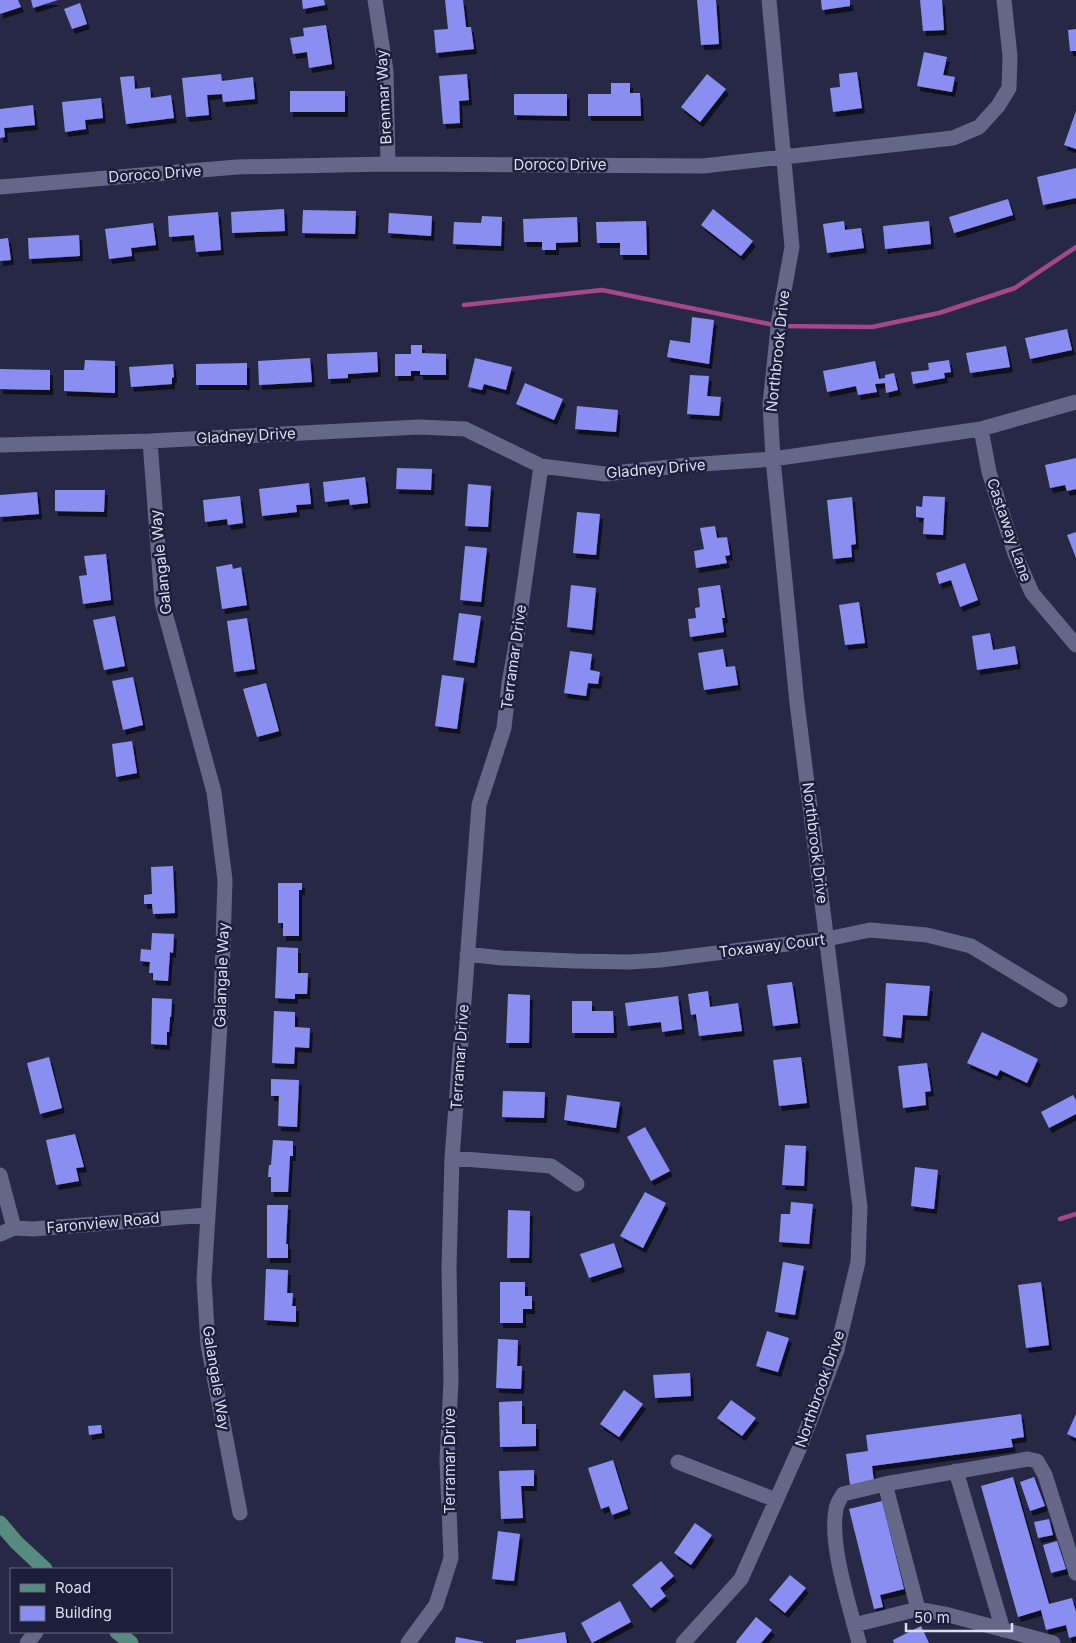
<svg xmlns="http://www.w3.org/2000/svg" width="1076" height="1643" font-family="Inter,sans-serif">
	<style>
		.lines { fill: none; stroke-linecap: round; stroke-linejoin: round }
		.stream { stroke: #a34888; stroke-width: 4.5 }
		.building { fill: #8a8ef0; filter: url(#shadow) }
		.minor { stroke: #646788; stroke-width: 15 }
		.major { stroke: #578b80; stroke-width: 15 }
		.labels { text-anchor: middle; stroke-width: 5; stroke-linejoin: round; paint-order: stroke }
		.street-label { font-size: 15px; fill: #dbdef1; stroke: #1d1e3a }
	</style>
	<defs>
		<filter id="shadow"><feDropShadow dx="3" dy="5" stdDeviation="0" flood-color="#0009"/></filter>
	</defs>
	<rect width="100%" height="100%" fill="#272845"/>
	<g class="lines">
		<path class="stream" d="M464 305 602 290 779 326 872 327 939 313 1015 288 1076 247
			M1060 1219 1076 1214"/>
	</g>
	<path class="building" d="M0 0H18L21 7 0 14Z
		M31 0H58L33 8Z
		M302 0H324L325 5 303 9Z
		M445 0H463L466 27H471L474 49 436 53 434 30 448 29Z
		M697 0H716L719 44 701 45Z
		M821 0H850V6L822 10Z
		M920 0H942L944 30 923 31Z
		M80 3 87 24 72 29 64 9Z
		M326 25 332 64 309 68 307 52 293 54 290 38 304 36 303 28Z
		M1076 29V51H1070L1068 30Z
		M924 52 947 57 943 75 955 77 952 92 917 86Z
		M857 72 862 108 833 112 830 88 840 87 839 74Z
		M221 74 222 81 253 77 255 99 223 102 222 94 207 95 209 115 186 117 182 78Z
		M467 74 469 100 459 101 460 123 443 124 439 76Z
		M707 74 726 89 700 122 681 107Z
		M134 76 135 89 150 87 151 98 171 95 174 118 126 124 120 77Z
		M611 83H630V93H640L641 116H588V94H611Z
		M290 91H345V112H290Z
		M514 94H567V116L514 115Z
		M101 98 103 118 85 120 86 129 65 132 62 102Z
		M33 105 35 125 4 128 5 137 0 138V109Z
		M1076 111V149L1064 145Z
		M1076 168V198L1043 205 1037 177Z
		M1008 199 1013 215 954 233 949 217Z
		M284 209 285 231 232 233 231 212Z
		M713 209 753 241 741 256 701 225Z
		M303 210 356 211 355 234 302 233Z
		M218 212 221 250 196 252 194 235 169 237 168 216Z
		M389 213 432 216 431 236 388 233Z
		M482 216 502 217 501 246 453 244 454 222 481 223Z
		M577 217 578 242 556 243V250H542V242H524L523 219Z
		M646 221 647 255H620V243H597L596 222Z
		M844 221 845 230 861 228 864 248 827 253 823 224Z
		M929 221 931 244 885 249 883 226Z
		M153 223 156 245 131 248 132 256 109 259 105 229Z
		M79 235 80 256 29 259 28 238Z
		M8 238 11 260 0 261V239Z
		M692 317 714 320 709 364 667 357 670 340 690 343Z
		M1067 329 1072 350 1030 359 1025 338Z
		M411 345H422V353L446 354V375H420V371H411V376H395V354H411Z
		M1006 346 1010 367 970 373 966 353Z
		M377 352 378 372 348 374V378L328 379 327 354Z
		M310 358 312 382 259 385 258 361Z
		M475 358 512 367 506 390 484 384 482 390 468 387Z
		M85 360 115 361V393L64 391V370H84Z
		M949 360 951 372 944 373 945 378 913 384 911 372 929 370 928 363Z
		M875 361 879 379 885 378V375L894 373 898 390 886 393 885 383 875 384 877 392 858 395 856 386 827 392 823 371Z
		M247 363V385H196V364Z
		M173 364 174 377 172 378V384L131 387 129 367Z
		M0 369 50 370V390L0 389Z
		M690 375 709 376 707 396 721 397 719 416 687 414Z
		M525 383 563 399 554 420 516 404Z
		M577 406 618 410 616 432 575 429Z
		M1076 458V489L1067 491 1065 485 1050 488 1045 465Z
		M397 468 432 469 431 490 396 489Z
		M365 477 368 503 350 505 349 499 325 502 323 482Z
		M309 483 311 504 296 505 297 512 262 516 259 489Z
		M468 484 491 486 488 527 465 526Z
		M55 490H105L104 512 55 511Z
		M37 492 39 514 0 517V495Z
		M240 496 243 523 228 525 227 519 205 522 203 500Z
		M923 496 945 497 943 535 923 534 924 518 916 517V506L922 507Z
		M852 497 856 544 851 545 852 557 833 559 827 500Z
		M577 512 600 514 596 555 573 553Z
		M715 526 717 538 727 537 730 555 725 556 727 563 696 568 694 551 704 549 700 528Z
		M1076 532V558L1067 535Z
		M465 546 487 548 481 602 460 600Z
		M106 554 111 600 83 604 79 576 87 575 84 556Z
		M965 563 978 600 960 607 951 580 939 584 936 573Z
		M232 564 233 569 241 567 247 605 222 609 216 567Z
		M571 585 596 588 592 630 567 627Z
		M720 585 725 618H722L724 632 690 637 688 619 696 618 695 608 700 607 698 588Z
		M859 602 865 643 845 645 839 605Z
		M459 613 481 616 474 663 453 660Z
		M115 616 125 666 104 670 93 620Z
		M247 618 255 669 234 672 227 621Z
		M990 633 993 650 1015 646 1018 664 977 670 972 636Z
		M723 649 726 667 735 666 738 685 704 690 698 653Z
		M570 651 592 654 590 670 600 672 598 684 588 683 586 696 564 693Z
		M442 675 464 678 457 729 435 726Z
		M133 677 143 725 123 730 112 681Z
		M266 683 279 731 257 737 243 689Z
		M132 741 137 773 116 777 112 744Z
		M173 866 175 913 153 914 152 904H144V895L152 894 151 867Z
		M278 883H302V890H299V936H283V923H278Z
		M152 933 174 934 173 953 170 952 168 981 153 980V973H149L150 962 140 961 141 949 151 950Z
		M277 947 298 948V973H308L307 994H295V999L275 998Z
		M792 982 798 1023 773 1026 767 985Z
		M886 983 930 986 927 1016 903 1015 901 1038 883 1036Z
		M708 991 710 1007 738 1003 742 1031 699 1036 696 1014 691 1015 688 994Z
		M508 994 530 995 529 1043H506Z
		M678 996 682 1029 662 1032 661 1022 628 1026 625 1003Z
		M152 998 172 999 171 1017H170L169 1032H167V1045L151 1044Z
		M572 1001H592V1011H613L614 1033H572Z
		M274 1011 295 1012V1027L310 1028 309 1048 295 1047 294 1064 272 1063Z
		M982 1032 1038 1059 1027 1083 1000 1070 997 1076 967 1063Z
		M49 1057 62 1108 40 1114 27 1063Z
		M801 1057 807 1103 779 1106 773 1060Z
		M927 1063 931 1091 925 1092 926 1105 903 1108 898 1066Z
		M271 1079 299 1080 297 1127 278 1126 279 1096H271Z
		M503 1091 545 1092 544 1118 502 1117Z
		M567 1095 620 1102 616 1128 564 1120Z
		M1073 1095 1076 1100V1114L1049 1128 1041 1112Z
		M645 1127 670 1171 651 1181 627 1137Z
		M75 1134 84 1167 76 1168 79 1181 56 1185 46 1140Z
		M273 1140 293 1141V1156H290L288 1192H271V1177H268L269 1165H271Z
		M785 1145 806 1146 804 1186 782 1185Z
		M915 1167 938 1170 934 1209 911 1206Z
		M645 1192 666 1203 643 1248 620 1236Z
		M791 1202 813 1204 809 1244 779 1242 781 1214H790Z
		M267 1205H288L286 1244H288V1258H267Z
		M508 1210 530 1211 529 1258H507Z
		M614 1243 622 1267 589 1278 580 1254Z
		M783 1262 804 1266 795 1315 775 1312Z
		M266 1269 288 1270 287 1293H293L292 1306H296V1322L264 1320Z
		M500 1282H525V1296H532V1309H523V1323H500Z
		M1041 1282 1049 1345 1026 1348 1018 1285Z
		M767 1331 789 1338 778 1372 756 1366Z
		M498 1339 518 1340 517 1366H522L521 1389 496 1388Z
		M690 1373 691 1396 655 1398 653 1375Z
		M624 1390 643 1404 619 1437 600 1424Z
		M731 1400 756 1418 742 1436 717 1418Z
		M522 1401V1424H536V1446L500 1447 499 1402Z
		M1021 1414 1024 1437 1011 1439 1013 1447 872 1466 874 1482 850 1485 846 1454 868 1451 866 1435Z
		M1076 1414V1438L1067 1434Z
		M101 1425 102 1433 89 1435 88 1426Z
		M613 1460 628 1509 612 1515 609 1506 601 1509 588 1468Z
		M534 1470V1486H521L523 1518 501 1519 499 1471Z
		M1013 1477 1049 1604 1072 1598 1076 1612V1636L1069 1638 1066 1625 1046 1630 1041 1610 1018 1617 981 1486Z
		M1034 1477 1045 1506 1030 1511 1020 1482Z
		M882 1501 904 1589 880 1595 883 1607 874 1609 849 1509Z
		M1049 1519 1053 1535 1038 1538 1034 1522Z
		M695 1523 712 1535 691 1565 674 1553Z
		M498 1531 520 1534 514 1581 492 1579Z
		M1057 1541 1066 1569 1051 1573 1043 1545Z
		M661 1561 674 1576 660 1588 666 1596 651 1608 632 1585Z
		M790 1575 806 1588 785 1613 769 1600Z
		M620 1601 631 1622 592 1643 581 1623Z
		M756 1617 772 1630 761 1643H737L736 1642Z
		M921 1626 929 1643H894L893 1640Z
		M565 1632 567 1643H516V1640Z
		M456 1637 483 1642V1643H455Z"/>
	<g class="lines">
		<path class="minor" d="M375 0 386 71 388 164
			M0 187 237 167 388 164 703 166 953 138 979 127 998 106 1009 88 1010 56 1004 0
			M981 429 989 472 1015 554 1032 593 1076 645
			M150 441 162 602 214 792 225 880 221 1008 204 1280 208 1345 240 1513
			M0 445 150 441 419 427 465 429 541 466 605 474 688 465 773 459 981 429 1076 402
			M467 954 502 958 575 961 629 962 661 960 827 939 870 930 927 935 971 946 1060 1000
			M452 1158 551 1166 577 1184
			M0 1175 14 1228
			M0 1234 14 1228 33 1229 207 1215
			M678 1462 776 1500
			M956 1471 1003 1630
			M885 1484 918 1609
			M854 1625 918 1609 945 1614 1053 1643
			M27 1643 36 1632
			M408 1643 436 1605 451 1558 447 1460 451 1381 449 1267 452 1158 479 805 504 728 509 683 515 650 541 466
			M683 1643 741 1579 800 1447 837 1350 858 1262 860 1207 797 703 773 459 770 404 779 318 792 247 769 0
			M859 1643C850 1607 829 1545 836 1509 837 1503 840 1499 843 1494L885 1484 1028 1459 1037 1461 1045 1475 1076 1573"/>
		<path class="major" d="M0 1523 16 1542 45 1569
			M117 1632 131 1643"/>
	</g>
	<g class="labels">
		<g class="street-label">
			<text transform="translate(384 97) rotate(-93)" y="5">Brenmar Way</text>
			<text x="560" y="170">Doroco Drive</text>
			<text transform="translate(155 174) rotate(-4)" y="5">Doroco Drive</text>
			<text transform="translate(778 351) rotate(-84)" y="5">Northbrook Drive</text>
			<text transform="translate(246 436) rotate(-3)" y="5">Gladney Drive</text>
			<text transform="translate(656 469) rotate(-5)" y="5">Gladney Drive</text>
			<text transform="translate(1009 530) rotate(71)" y="5">Castaway Lane</text>
			<text transform="translate(161 562) rotate(-96)" y="5">Galangale Way</text>
			<text transform="translate(514 657) rotate(-82)" y="5">Terramar Drive</text>
			<text transform="translate(815 843) rotate(83)" y="5">Northbrook Drive</text>
			<text transform="translate(772 946) rotate(-7)" y="5">Toxaway Court</text>
			<text transform="translate(222 975) rotate(-88)" y="5">Galangale Way</text>
			<text transform="translate(460 1057) rotate(-86)" y="5">Terramar Drive</text>
			<text transform="translate(103 1223) rotate(-5)" y="5">Faronview Road</text>
			<text transform="translate(216 1378) rotate(81)" y="5">Galangale Way</text>
			<text transform="translate(820 1389) rotate(-71)" y="5">Northbrook Drive</text>
			<text transform="translate(450 1461) rotate(-90)" y="5">Terramar Drive</text>
		</g>
	</g>
	<rect x="10" y="1568" width="162" height="65" fill="#1d1e3a" stroke="#696b83"/>
	<rect x="20" y="1584" width="25" height="8" fill="#578b80" stroke="#696b83"/>
	<text x="55" y="1593" font-size="15" fill="#dbdef1">Road</text>
	<rect x="20" y="1606" width="25" height="15" fill="#8a8ef0" stroke="#696b83"/>
	<text x="55" y="1618" font-size="15" fill="#dbdef1">Building</text>
	<path d="M906 1623v8h106v-8" fill="none" stroke="#dbdef1" stroke-width="2.5"/>
	<text x="914" y="1623" font-size="15" fill="#dbdef1" stroke="#1d1e3a" stroke-width="4" paint-order="stroke">50 m</text>
</svg>
